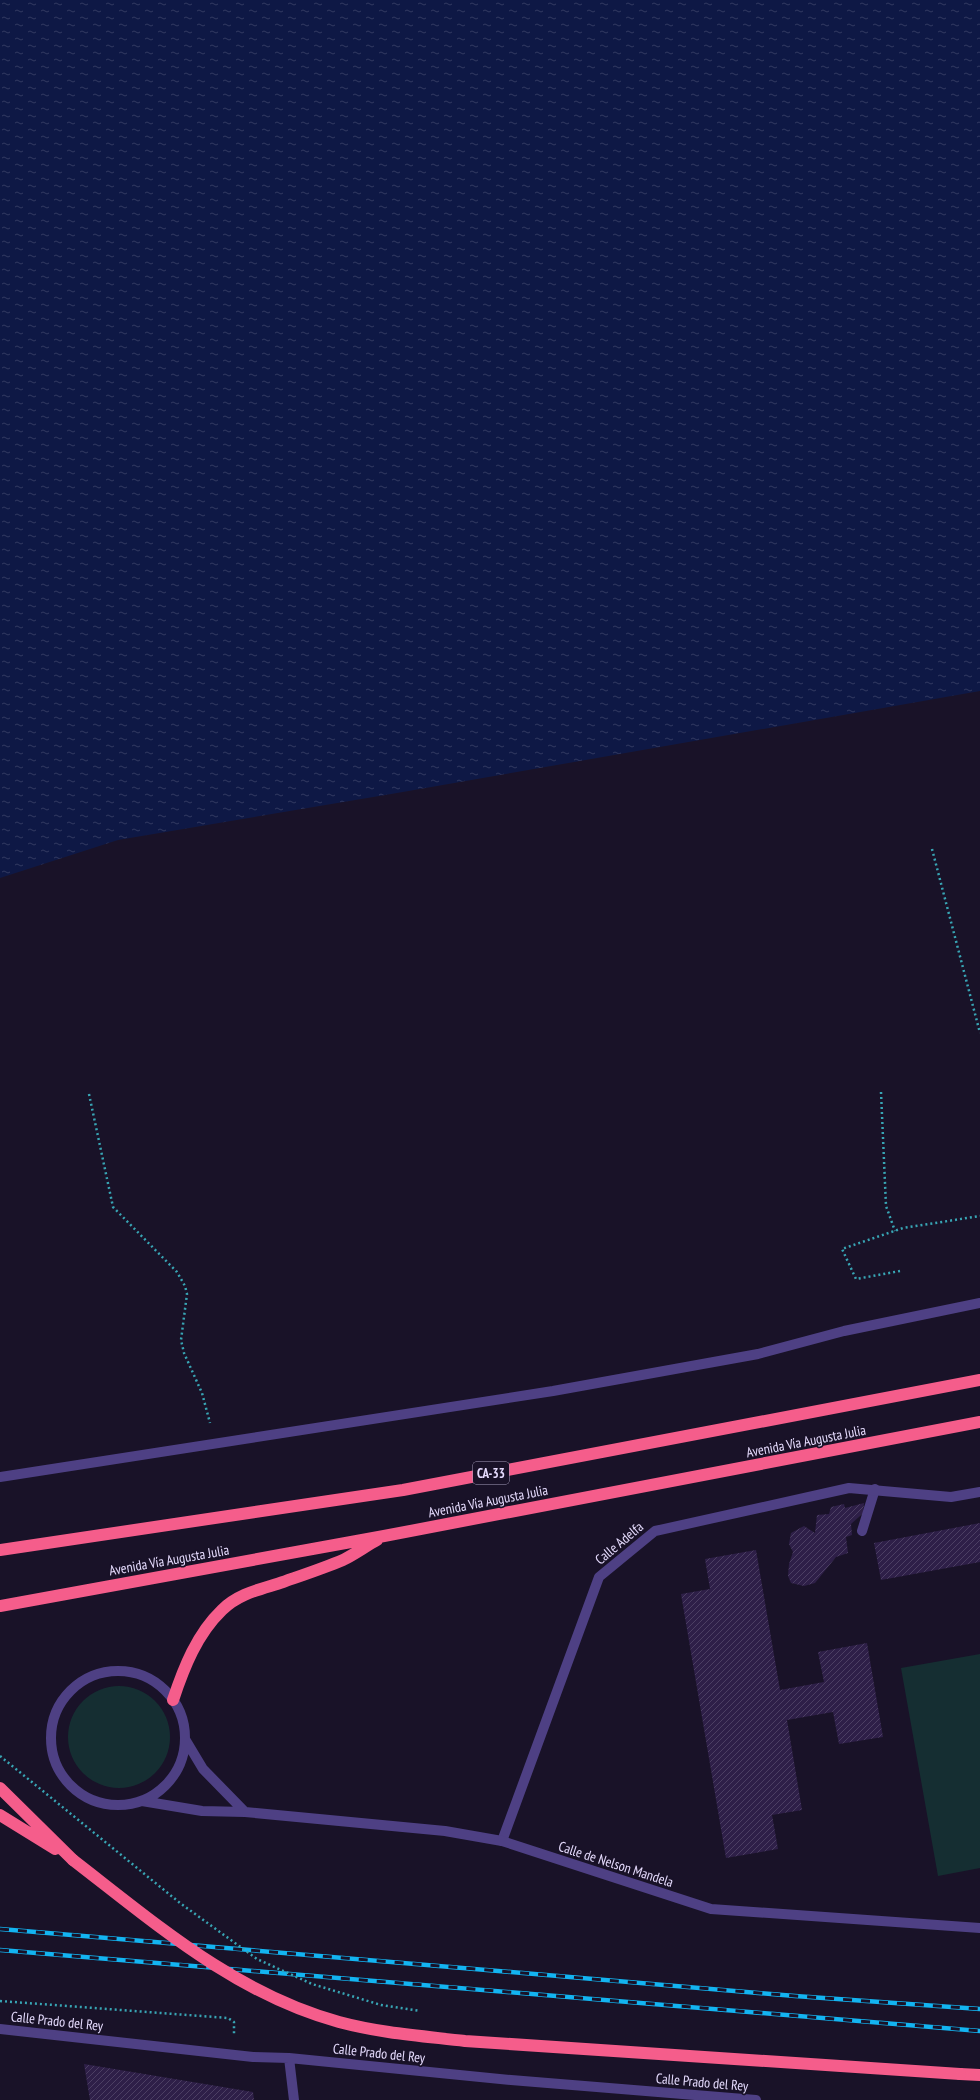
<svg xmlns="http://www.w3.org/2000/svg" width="980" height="2100" font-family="'PT Sans Narrow',sans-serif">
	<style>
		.green { fill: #152e32 }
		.water { fill: url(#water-ripples) }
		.building { fill: url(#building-hatch) }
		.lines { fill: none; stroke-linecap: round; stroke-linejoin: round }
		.path { stroke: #38a5b4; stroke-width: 2.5; stroke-dasharray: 2 3; stroke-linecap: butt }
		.service { stroke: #4e4084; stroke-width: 10 }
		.minor { stroke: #4e4084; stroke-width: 10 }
		.tertiary { stroke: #4e4084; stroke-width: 10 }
		.motorway { stroke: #f55d8b; stroke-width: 12 }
		.rail-casing { stroke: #13b4f1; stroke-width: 4.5 }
		.rail { stroke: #191228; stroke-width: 3; stroke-dasharray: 9; stroke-linecap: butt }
		.path-bridge { stroke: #38a5b4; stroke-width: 2.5; stroke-dasharray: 2 3; stroke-linecap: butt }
		.motorway-bridge { stroke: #f55d8b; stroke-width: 12 }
		.labels { text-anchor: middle; stroke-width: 3.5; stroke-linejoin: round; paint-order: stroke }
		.shield { fill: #191228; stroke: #a89fbd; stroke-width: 1 }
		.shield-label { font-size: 13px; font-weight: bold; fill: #e5dbfd }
		.street-label { font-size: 14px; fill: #e5dbfd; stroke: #191228 }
	</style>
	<defs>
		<pattern id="water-ripples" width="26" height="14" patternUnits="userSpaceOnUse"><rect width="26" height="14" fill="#0e1845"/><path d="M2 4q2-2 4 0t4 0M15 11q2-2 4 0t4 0" fill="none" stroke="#313961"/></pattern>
		<pattern id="building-hatch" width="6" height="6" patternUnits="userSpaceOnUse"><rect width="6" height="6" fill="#2e1f48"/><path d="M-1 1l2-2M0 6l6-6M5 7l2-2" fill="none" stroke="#4c3f63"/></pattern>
	</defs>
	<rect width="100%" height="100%" fill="#191228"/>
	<path class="green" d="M980 1654V1868L938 1876 901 1668Z
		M68 1737a51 51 0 1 1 102 0a51 51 0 1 1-102 0Z"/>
	<path class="water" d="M0 0H980V691L397 793 118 840 0 878Z"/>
	<path class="building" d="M864 1503 863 1513 851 1524 852 1535 846 1537 848 1553 836 1557 815 1583 804 1586 791 1583 788 1576 789 1564 793 1552 789 1544 791 1533 804 1526 815 1533 817 1515 829 1514 831 1507 844 1504 845 1508Z
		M980 1523V1562L881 1580 874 1543Z
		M756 1550 780 1690 824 1682 818 1652 867 1643 883 1737 839 1744 833 1712 787 1720 802 1810 772 1815 778 1849 726 1858 681 1594 710 1589 705 1559Z
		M84 2064 253 2092 254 2100H90Z"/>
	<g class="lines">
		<path class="path" d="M932 849 980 1033
			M881 1092 886 1206 895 1231
			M89 1094 113 1207 177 1272 185 1286 187 1294 181 1340 184 1353 202 1393 210 1423
			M900 1271 856 1279 842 1249 903 1228 980 1216
			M0 2001 228 2018 234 2022V2034"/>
		<path class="service" d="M862 1531 875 1489"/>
		<path class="minor" d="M502 1841 599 1577 655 1531 849 1488 951 1497 980 1492
			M0 2029 253 2057 289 2058 511 2080 756 2100
			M289 2058 294 2100"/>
		<path class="tertiary" d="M0 1477 553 1391 758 1354 844 1331 980 1303
			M51 1738a67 67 0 1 1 134 0a67 67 0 1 1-134 0Z
			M185 1739 203 1769 245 1812
			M142 1801 202 1811 245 1812 445 1831 502 1841 711 1909 980 1928"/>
		<path class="motorway" d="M0 1550 403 1490 980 1380
			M0 1606 384 1536 980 1422
			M173 1700C184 1667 197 1634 222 1610 239 1593 262 1589 283 1582 303 1575 324 1568 343 1560 355 1554 366 1546 377 1540
			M0 1788 73 1860
			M0 1815 55 1849
			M960 2074 980 2075"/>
		<g class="rail-casing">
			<path id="rail" d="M0 1929 795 1996 980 2009
				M0 1950 980 2031"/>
		</g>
		<use href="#rail" class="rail"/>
		<path class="path-bridge" d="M0 1756 180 1903 257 1959 312 1984 381 2005 420 2011"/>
		<path class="motorway-bridge" d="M73 1860C156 1924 236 1994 339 2022 380 2033 423 2036 465 2041L960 2074"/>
	</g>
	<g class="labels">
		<rect class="shield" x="473" y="1462" width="36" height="22" rx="3"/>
		<g class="shield-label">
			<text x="491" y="1478">CA-33</text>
		</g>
		<g class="street-label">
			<text transform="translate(806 1441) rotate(-11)" y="5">Avenida Vía Augusta Julia</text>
			<text transform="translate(488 1501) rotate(-11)" y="5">Avenida Vía Augusta Julia</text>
			<text transform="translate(619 1543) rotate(-40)" y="5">Calle Adelfa</text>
			<text transform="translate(169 1560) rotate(-10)" y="5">Avenida Vía Augusta Julia</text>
			<text transform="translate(616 1864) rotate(18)" y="5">Calle de Nelson Mandela</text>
			<text transform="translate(57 2021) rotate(6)" y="5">Calle Prado del Rey</text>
			<text transform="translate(379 2053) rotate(6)" y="5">Calle Prado del Rey</text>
			<text transform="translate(702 2082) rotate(5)" y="5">Calle Prado del Rey</text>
		</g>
	</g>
</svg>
